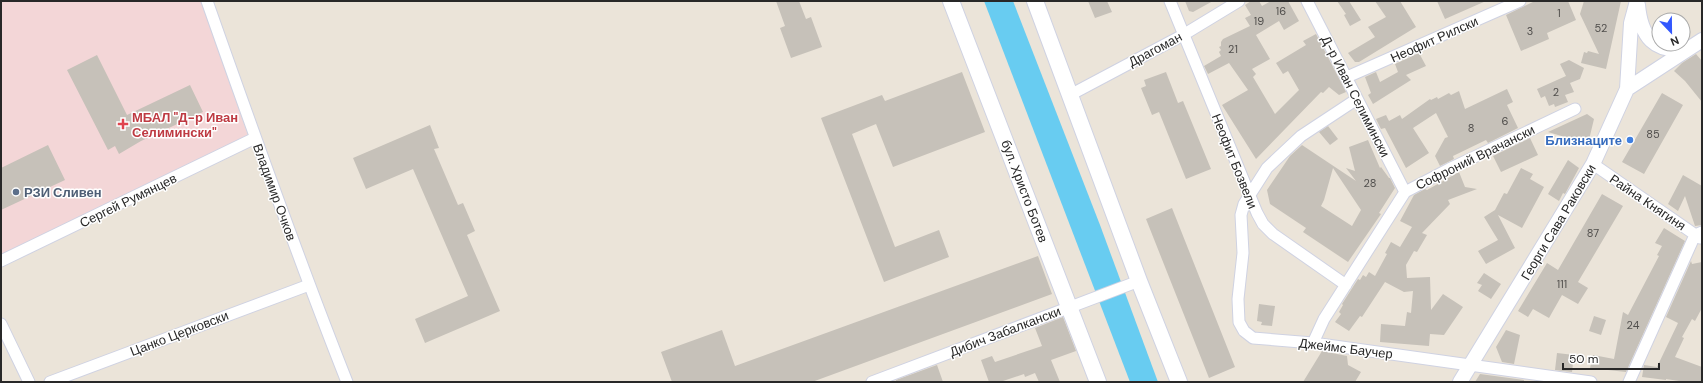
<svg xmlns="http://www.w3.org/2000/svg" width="1703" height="383" font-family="'DM Sans',sans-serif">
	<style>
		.medical { fill: #f3d6d7 }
		.water { fill: #68ccf1 }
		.building { fill: #c6c1b9; fill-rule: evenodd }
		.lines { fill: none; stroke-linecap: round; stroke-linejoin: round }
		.minor-casing { stroke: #cfd2e2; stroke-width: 13 }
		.tertiary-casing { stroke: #cfd2e2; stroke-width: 16 }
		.secondary-casing { stroke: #cfd2e2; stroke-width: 18 }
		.minor { stroke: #fff; stroke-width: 11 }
		.tertiary { stroke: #fff; stroke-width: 14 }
		.secondary { stroke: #fff; stroke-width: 16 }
		.health-dot { fill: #e0444e; stroke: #fff; stroke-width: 1.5 }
		.shop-dot { fill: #3f7fe0; stroke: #fff; stroke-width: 1.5 }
		.service-dot { fill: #5c6f8a; stroke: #fff; stroke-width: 1.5 }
		.labels { text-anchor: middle; stroke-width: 3; stroke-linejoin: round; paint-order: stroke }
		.number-label { font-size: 11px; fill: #504e4c }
		.street-label { font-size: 13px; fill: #282828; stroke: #fff }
		.health-label { font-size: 13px; font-weight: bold; fill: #be3a42; stroke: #fff; text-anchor: start }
		.shop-label { font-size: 13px; font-weight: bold; fill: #366cbe; stroke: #fff; text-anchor: end }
		.service-label { font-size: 13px; font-weight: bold; fill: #4e5e75; stroke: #fff; text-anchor: start }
	</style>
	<rect width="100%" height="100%" fill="#ebe4d9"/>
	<path class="medical" d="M1 1H201L248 136 1 255Z"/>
	<path class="water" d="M984 1H1013L1100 225 1158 382H1130Z"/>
	<path class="building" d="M776 1H799L806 19 811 17 822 47 791 58 780 28 785 26Z
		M1088 1H1107L1112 12 1095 18Z
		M1185 1H1213L1193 12 1189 11Z
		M1251 1H1259L1262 6 1271 1H1288L1299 21 1284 30 1279 21 1256 35 1270 59 1252 69 1256 74 1253 77 1275 114 1299 90 1288 71 1283 74 1276 63 1306 45 1303 41 1316 34 1346 92 1339 95 1329 87 1323 93 1321 92 1256 159 1222 105 1248 90 1229 63 1208 74 1204 66 1221 56 1219 52 1221 50 1219 47 1221 46V42L1223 39 1250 26 1245 18 1251 15 1245 5Z
		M1337 1H1349L1361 20 1350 26 1344 15 1346 14Z
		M1375 1H1400L1416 27 1359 62H1355L1348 53 1375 37 1368 27 1386 17Z
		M1437 1H1486L1445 19Z
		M1535 1H1568L1576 20 1547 33 1549 39 1521 51 1506 15Z
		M1584 1H1621L1606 69 1581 63 1584 52 1587 53 1588 51 1599 54 1580 14Z
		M1419 53 1426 66 1406 75 1411 80 1373 104 1368 95 1371 93 1365 77 1376 72 1380 82 1398 72 1395 64Z
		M1696 54 1702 61V102L1685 81 1674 71 1682 63Z
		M97 55 127 115 190 85 203 112 141 141 119 154 115 146 108 150 67 70Z
		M1569 60 1584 68 1580 79 1570 83 1574 92 1565 95 1568 102 1555 107 1554 104 1549 106 1545 96 1541 98 1537 89 1566 76 1560 64Z
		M962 72 985 132 893 167 876 124 852 134 895 247 939 230 949 257 884 282 821 118 882 95 885 101Z
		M1166 72 1178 103 1183 101 1211 169 1186 179 1159 112 1152 115 1141 88 1146 86 1144 80Z
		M1507 89 1513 102 1507 105 1518 128 1488 143 1486 140 1453 156 1454 159 1440 166 1435 156 1445 138 1448 137 1436 113 1413 128 1429 153 1406 168 1385 128 1381 129 1376 119 1386 115 1389 121 1400 115 1402 119 1430 99 1431 100 1437 97 1438 99 1449 93 1451 95 1459 91 1465 109Z
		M1662 93 1683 105 1644 174 1622 162Z
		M1587 114 1594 119 1588 144 1548 132Z
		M430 125 439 148 434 149 458 205 463 203 475 231 467 235 500 311 425 343 415 319 468 296 413 169 366 189 353 158Z
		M1328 126 1338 139 1330 145 1319 132Z
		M1530 138 1538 155 1501 172 1493 156Z
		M1368 140 1380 168 1381 167 1389 178H1390L1395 188 1379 213 1381 214 1348 262 1303 232 1306 228 1270 204 1267 190 1290 156 1302 145 1356 181 1346 168 1355 171 1349 147ZM1333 168 1361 210 1352 226 1321 206 1324 200Z
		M48 145 65 180 1 210V168Z
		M1568 160 1579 168 1565 194 1563 193 1559 201 1548 194Z
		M1521 168 1533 174 1530 179 1544 187 1522 228 1498 215 1515 248 1486 264 1478 251 1498 240 1484 217 1495 210 1504 193 1507 194Z
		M1459 172 1465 187 1477 189 1448 200 1450 204 1422 233 1427 235 1417 252 1414 251 1406 265 1407 278 1430 277 1431 310 1443 294 1463 307 1444 335 1430 334 1429 346 1380 342 1381 324 1405 326 1407 312 1411 313 1413 291 1404 292 1385 282 1362 317 1360 316 1349 331 1335 322 1341 314 1339 312 1343 305 1342 304 1358 279 1360 280 1363 275 1366 277 1369 272 1375 276 1387 254 1385 253 1391 242 1400 247 1412 227 1400 221 1414 195 1425 189 1427 190Z
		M1683 175 1702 186V225L1695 226 1685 196 1678 211 1668 204Z
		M1602 194 1623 206 1578 282 1588 288 1578 304 1562 295 1549 318 1533 309 1528 317 1518 311 1547 263 1558 270Z
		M1172 208 1235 367 1209 378 1146 219Z
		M1664 228 1685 241 1626 372 1590 368 1593 355 1614 359 1623 312 1628 315 1659 256 1657 255 1662 246 1655 243Z
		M1038 256 1052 294 812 382H672L661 352 722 330 735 366Z
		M1691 261 1692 264 1702 262V308L1695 321 1692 319 1682 337 1684 338 1675 357 1702 367V382L1679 381 1666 379V380L1642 377 1644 365 1657 367 1678 323 1666 317Z
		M1484 273 1501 284 1491 299 1478 291 1482 285 1477 283Z
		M1259 304 1275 306 1272 326 1261 325 1262 322 1257 321Z
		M1594 316 1606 320 1601 335 1589 331Z
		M1063 317 1076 351 1051 360 1060 382H1039L1035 373 1025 377 1024 374 1000 382H989L981 360 992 356 995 362 1042 346 1035 328Z
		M1506 330 1520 335 1514 364 1502 362 1496 347Z
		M1322 351 1347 356 1348 365 1361 372 1355 382H1303Z
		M1557 353 1574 355 1572 372 1555 370Z
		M937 365 943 382H896V380Z
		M1480 374 1524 380V382H1475Z"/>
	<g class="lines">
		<g class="minor-casing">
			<path id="minor" d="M207 1C252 129 297 256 347 382
				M1170 1 1257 213 1263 224 1273 234 1346 285
				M1307 1 1405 192
				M1347 77 1520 1
				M1070 95 1183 35 1239 1
				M1357 99 1301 136 1267 168 1244 204 1241 215 1243 253 1238 299 1239 322 1244 331 1253 338 1313 343 1591 382
				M1593 164 1700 238
				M1 261 255 138
				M1 324 29 382
				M1313 343 1324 319 1405 192 1449 169 1575 109
				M50 382 309 285
				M872 382 1139 281
				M1629 382 1695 235 1702 232"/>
		</g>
		<g class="tertiary-casing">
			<path id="tertiary" d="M1638 5C1641 37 1654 53 1687 49
				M1627 89 1702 40
				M1460 382 1593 164 1627 89 1631 23 1637 1"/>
		</g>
		<g class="secondary-casing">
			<path id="secondary" d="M951 1 1098 382
				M1035 1 1139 281 1179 382"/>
		</g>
		<use href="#minor" class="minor"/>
		<use href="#tertiary" class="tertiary"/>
		<use href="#secondary" class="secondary"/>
	</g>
	<path class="health-dot" d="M121 118h4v4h4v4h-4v4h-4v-4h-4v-4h4z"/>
	<circle class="shop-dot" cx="1630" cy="140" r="4"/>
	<circle class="service-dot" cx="16" cy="192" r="4"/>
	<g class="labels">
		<g class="number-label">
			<text x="1281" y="15">16</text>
			<text x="1559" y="17">1</text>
			<text x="1259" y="25">19</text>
			<text x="1601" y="32">52</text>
			<text x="1530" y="35">3</text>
			<text x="1233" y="53">21</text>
			<text x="1556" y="96">2</text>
			<text x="1505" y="125">6</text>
			<text x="1471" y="132">8</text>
			<text x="1653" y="138">85</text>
			<text x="1370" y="187">28</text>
			<text x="1593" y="237">87</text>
			<text x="1562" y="288">111</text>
			<text x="1633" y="329">24</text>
		</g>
		<g class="street-label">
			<text transform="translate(1434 39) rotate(-24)" y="5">Неофит Рилски</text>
			<text transform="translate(1155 49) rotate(-28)" y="5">Драгоман</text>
			<text transform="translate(1356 96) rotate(63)" y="5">Д-р Иван Селимински</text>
			<text transform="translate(1475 157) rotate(-26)" y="5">Софроний Врачански</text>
			<text transform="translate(1235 161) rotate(68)" y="5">Неофит Бозвели</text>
			<text transform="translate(1025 191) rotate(69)" y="5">бул. Христо Ботев</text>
			<text transform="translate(275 192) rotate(70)" y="5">Владимир Очков</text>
			<text transform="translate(128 200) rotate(-26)" y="5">Сергей Румянцев</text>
			<text transform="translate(1648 202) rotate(34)" y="5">Райна Княгиня</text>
			<text transform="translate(1558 222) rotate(-59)" y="5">Георги Сава Раковски</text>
			<text transform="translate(1005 331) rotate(-21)" y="5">Дибич Забалкански</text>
			<text transform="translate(179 333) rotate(-21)" y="5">Цанко Церковски</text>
			<text transform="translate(1346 348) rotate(7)" y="5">Джеймс Баучер</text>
		</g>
		<g class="health-label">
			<text x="132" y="122">МБАЛ "Д-р Иван<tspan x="132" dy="15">Селимински"</tspan></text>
		</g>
		<g class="shop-label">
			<text x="1622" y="145">Близнаците</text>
		</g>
		<g class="service-label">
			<text x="24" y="197">РЗИ Сливен</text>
		</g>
	</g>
	<rect width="1703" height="383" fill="none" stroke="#282828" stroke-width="4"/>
	<g transform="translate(1671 32) rotate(158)"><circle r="19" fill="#ffffff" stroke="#a9a9a9"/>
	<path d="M0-3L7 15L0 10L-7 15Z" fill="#3358fe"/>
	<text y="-6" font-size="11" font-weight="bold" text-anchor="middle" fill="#282828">N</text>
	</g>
	<path d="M1563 363v6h96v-6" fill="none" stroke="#282828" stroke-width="2"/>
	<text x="1569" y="363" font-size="12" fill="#282828" stroke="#ffffff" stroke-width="3" paint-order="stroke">50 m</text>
</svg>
